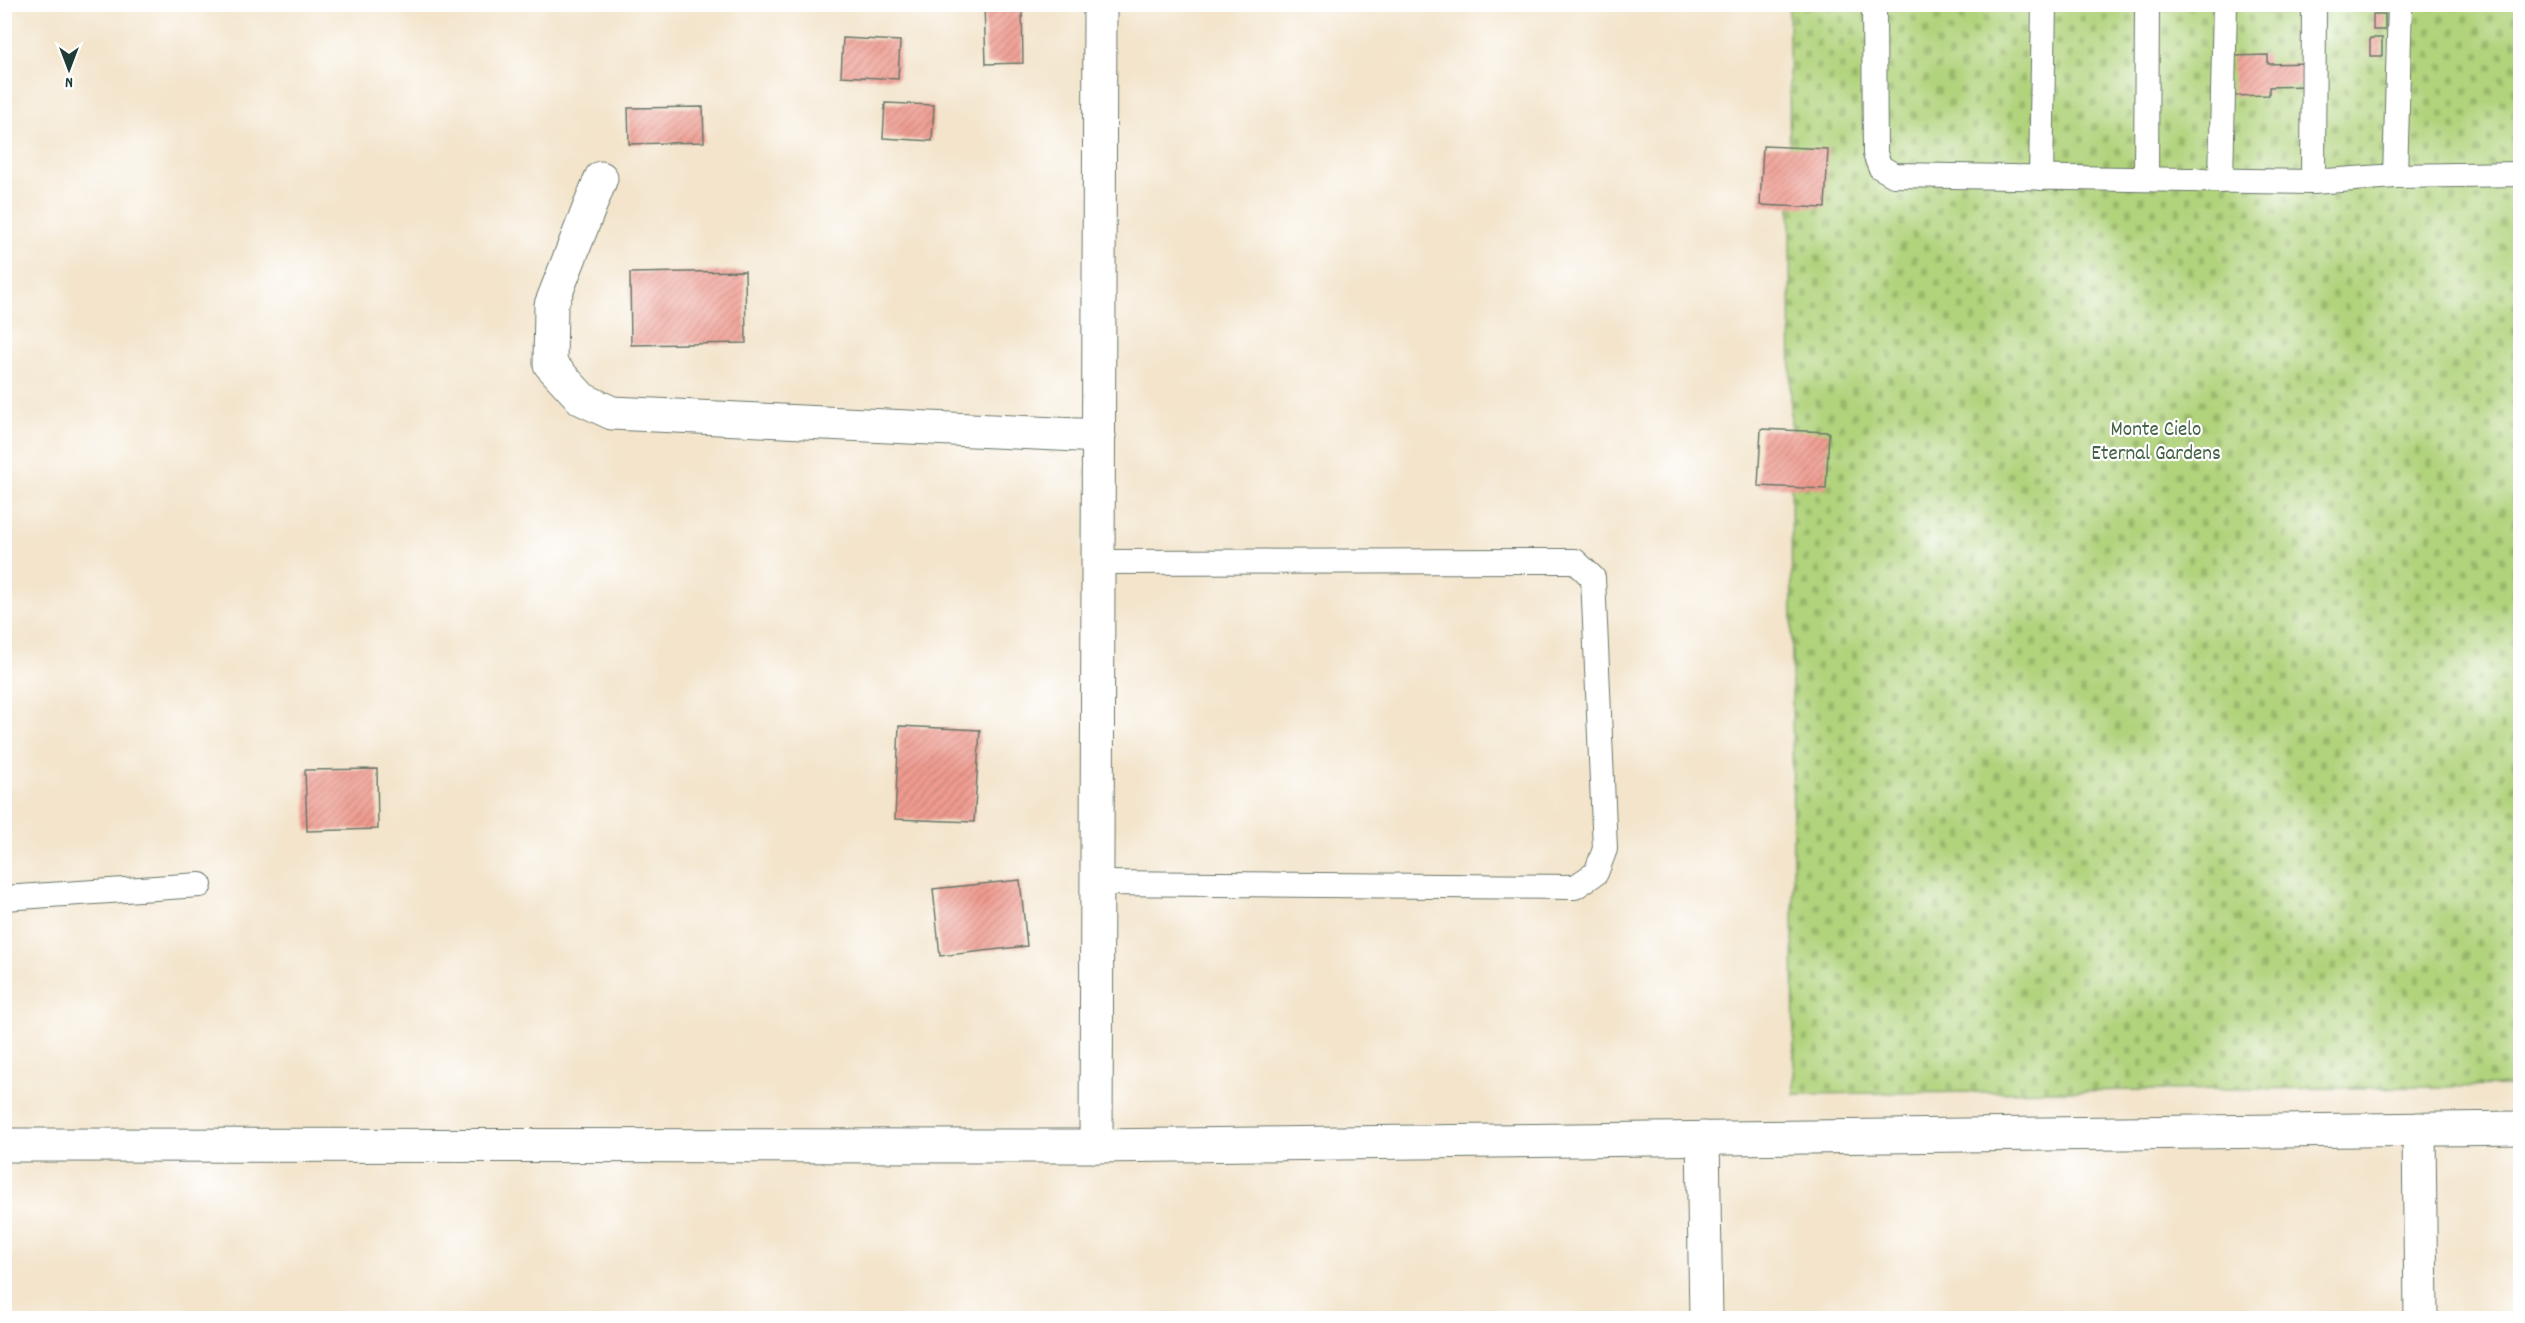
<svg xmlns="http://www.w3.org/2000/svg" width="2525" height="1323" font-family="Dekko,sans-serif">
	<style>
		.cemetery { fill: url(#cemetery-stones); stroke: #688858; stroke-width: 1.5 }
		.building { fill: url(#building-hatch) }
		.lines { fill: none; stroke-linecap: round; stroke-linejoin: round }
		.service-casing { stroke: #697769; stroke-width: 26 }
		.minor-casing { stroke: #697769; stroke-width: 35 }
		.tertiary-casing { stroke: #697769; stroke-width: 35 }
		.service { stroke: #fff; stroke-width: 24 }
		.minor { stroke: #fff; stroke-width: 33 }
		.tertiary { stroke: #fff; stroke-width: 33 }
		.labels { text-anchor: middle; stroke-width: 4.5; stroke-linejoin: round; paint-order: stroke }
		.park-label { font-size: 21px; fill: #446246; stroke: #fff }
	</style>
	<defs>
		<pattern id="cemetery-stones" width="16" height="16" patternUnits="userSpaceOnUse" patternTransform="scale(1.5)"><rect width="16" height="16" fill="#b1d37b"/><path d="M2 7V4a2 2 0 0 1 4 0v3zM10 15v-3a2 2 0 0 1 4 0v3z" fill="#98b66b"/></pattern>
		<pattern id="building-hatch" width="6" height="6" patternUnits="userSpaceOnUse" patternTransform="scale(1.5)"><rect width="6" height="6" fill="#f09b90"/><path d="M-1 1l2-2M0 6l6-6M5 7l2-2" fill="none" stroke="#c28076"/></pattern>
	</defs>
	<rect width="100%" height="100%" fill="#fff"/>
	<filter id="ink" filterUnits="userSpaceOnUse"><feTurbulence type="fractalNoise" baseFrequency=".0167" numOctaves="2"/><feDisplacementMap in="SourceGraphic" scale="12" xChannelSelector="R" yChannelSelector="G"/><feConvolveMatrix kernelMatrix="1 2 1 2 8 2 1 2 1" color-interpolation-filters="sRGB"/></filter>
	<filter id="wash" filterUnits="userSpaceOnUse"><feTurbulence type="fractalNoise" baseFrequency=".008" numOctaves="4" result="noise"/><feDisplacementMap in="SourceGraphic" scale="24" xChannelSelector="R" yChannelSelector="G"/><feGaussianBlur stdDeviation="1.35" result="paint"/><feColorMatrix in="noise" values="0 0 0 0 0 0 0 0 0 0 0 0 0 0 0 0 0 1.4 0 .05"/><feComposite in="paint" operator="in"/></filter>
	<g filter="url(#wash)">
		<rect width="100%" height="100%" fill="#f3e4cb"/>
		<path class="cemetery" d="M1789 5H2520V1086L1794 1094Z"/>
		<g id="blocks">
			<path class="building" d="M987 4H1022L1023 63 986 64 984 5Z
				M2373 14H2385V30H2373Z
				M843 38 900 41 898 79 841 76Z
				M2370 38H2382V56H2370Z
				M2268 55V64L2307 63V86L2269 87V95L2233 96 2232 56Z
				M885 103 934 105 932 141 883 138Z
				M703 107 704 142 629 144 628 108Z
				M1763 146 1828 149 1825 208 1760 205Z
				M745 271 746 343 631 345 630 273Z
				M1761 429 1829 432 1826 489 1758 486Z
				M899 726 980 730 974 822 895 819Z
				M377 769 378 829 307 831 305 770Z
				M1020 880 1027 946 940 956 933 889Z"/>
		</g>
	</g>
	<g filter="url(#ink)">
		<use href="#blocks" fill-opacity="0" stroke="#697769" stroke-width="1.5"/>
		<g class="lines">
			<g class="service-casing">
				<path id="service" d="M1874 4 1875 154 1880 167 1894 175 2313 182 2395 176 2520 174
					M2395 176 2400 4
					M2041 178 2044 4
					M2146 178 2147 4
					M2221 181 2225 4
					M2313 182 2314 4
					M1097 883 1575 887 1596 873 1605 849 1593 578 1575 561 1099 562
					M4 898 200 885"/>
			</g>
			<g class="minor-casing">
				<path id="minor" d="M601 178 551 305 550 364 582 399 612 413 1099 436
					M2419 1129 2421 1318
					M1703 1138 1706 1318
					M1096 1146 1100 4"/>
			</g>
			<g class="tertiary-casing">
				<path id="tertiary" d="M4 1145 1096 1146 2520 1128"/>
			</g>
			<use href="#service" class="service"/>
			<use href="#minor" class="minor"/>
			<use href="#tertiary" class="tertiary"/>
		</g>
	</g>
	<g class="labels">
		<g class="park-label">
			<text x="2156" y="435">Monte Cielo<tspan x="2156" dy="24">Eternal Gardens</tspan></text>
		</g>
	</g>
	<rect width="2525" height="1323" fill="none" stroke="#fff" stroke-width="24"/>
	<g transform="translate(69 69) rotate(180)" stroke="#ffffff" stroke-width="4.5" paint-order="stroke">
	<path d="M0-4.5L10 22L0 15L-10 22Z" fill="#1f3d34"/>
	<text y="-9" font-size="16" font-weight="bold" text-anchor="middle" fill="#1f3d34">N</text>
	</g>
</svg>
